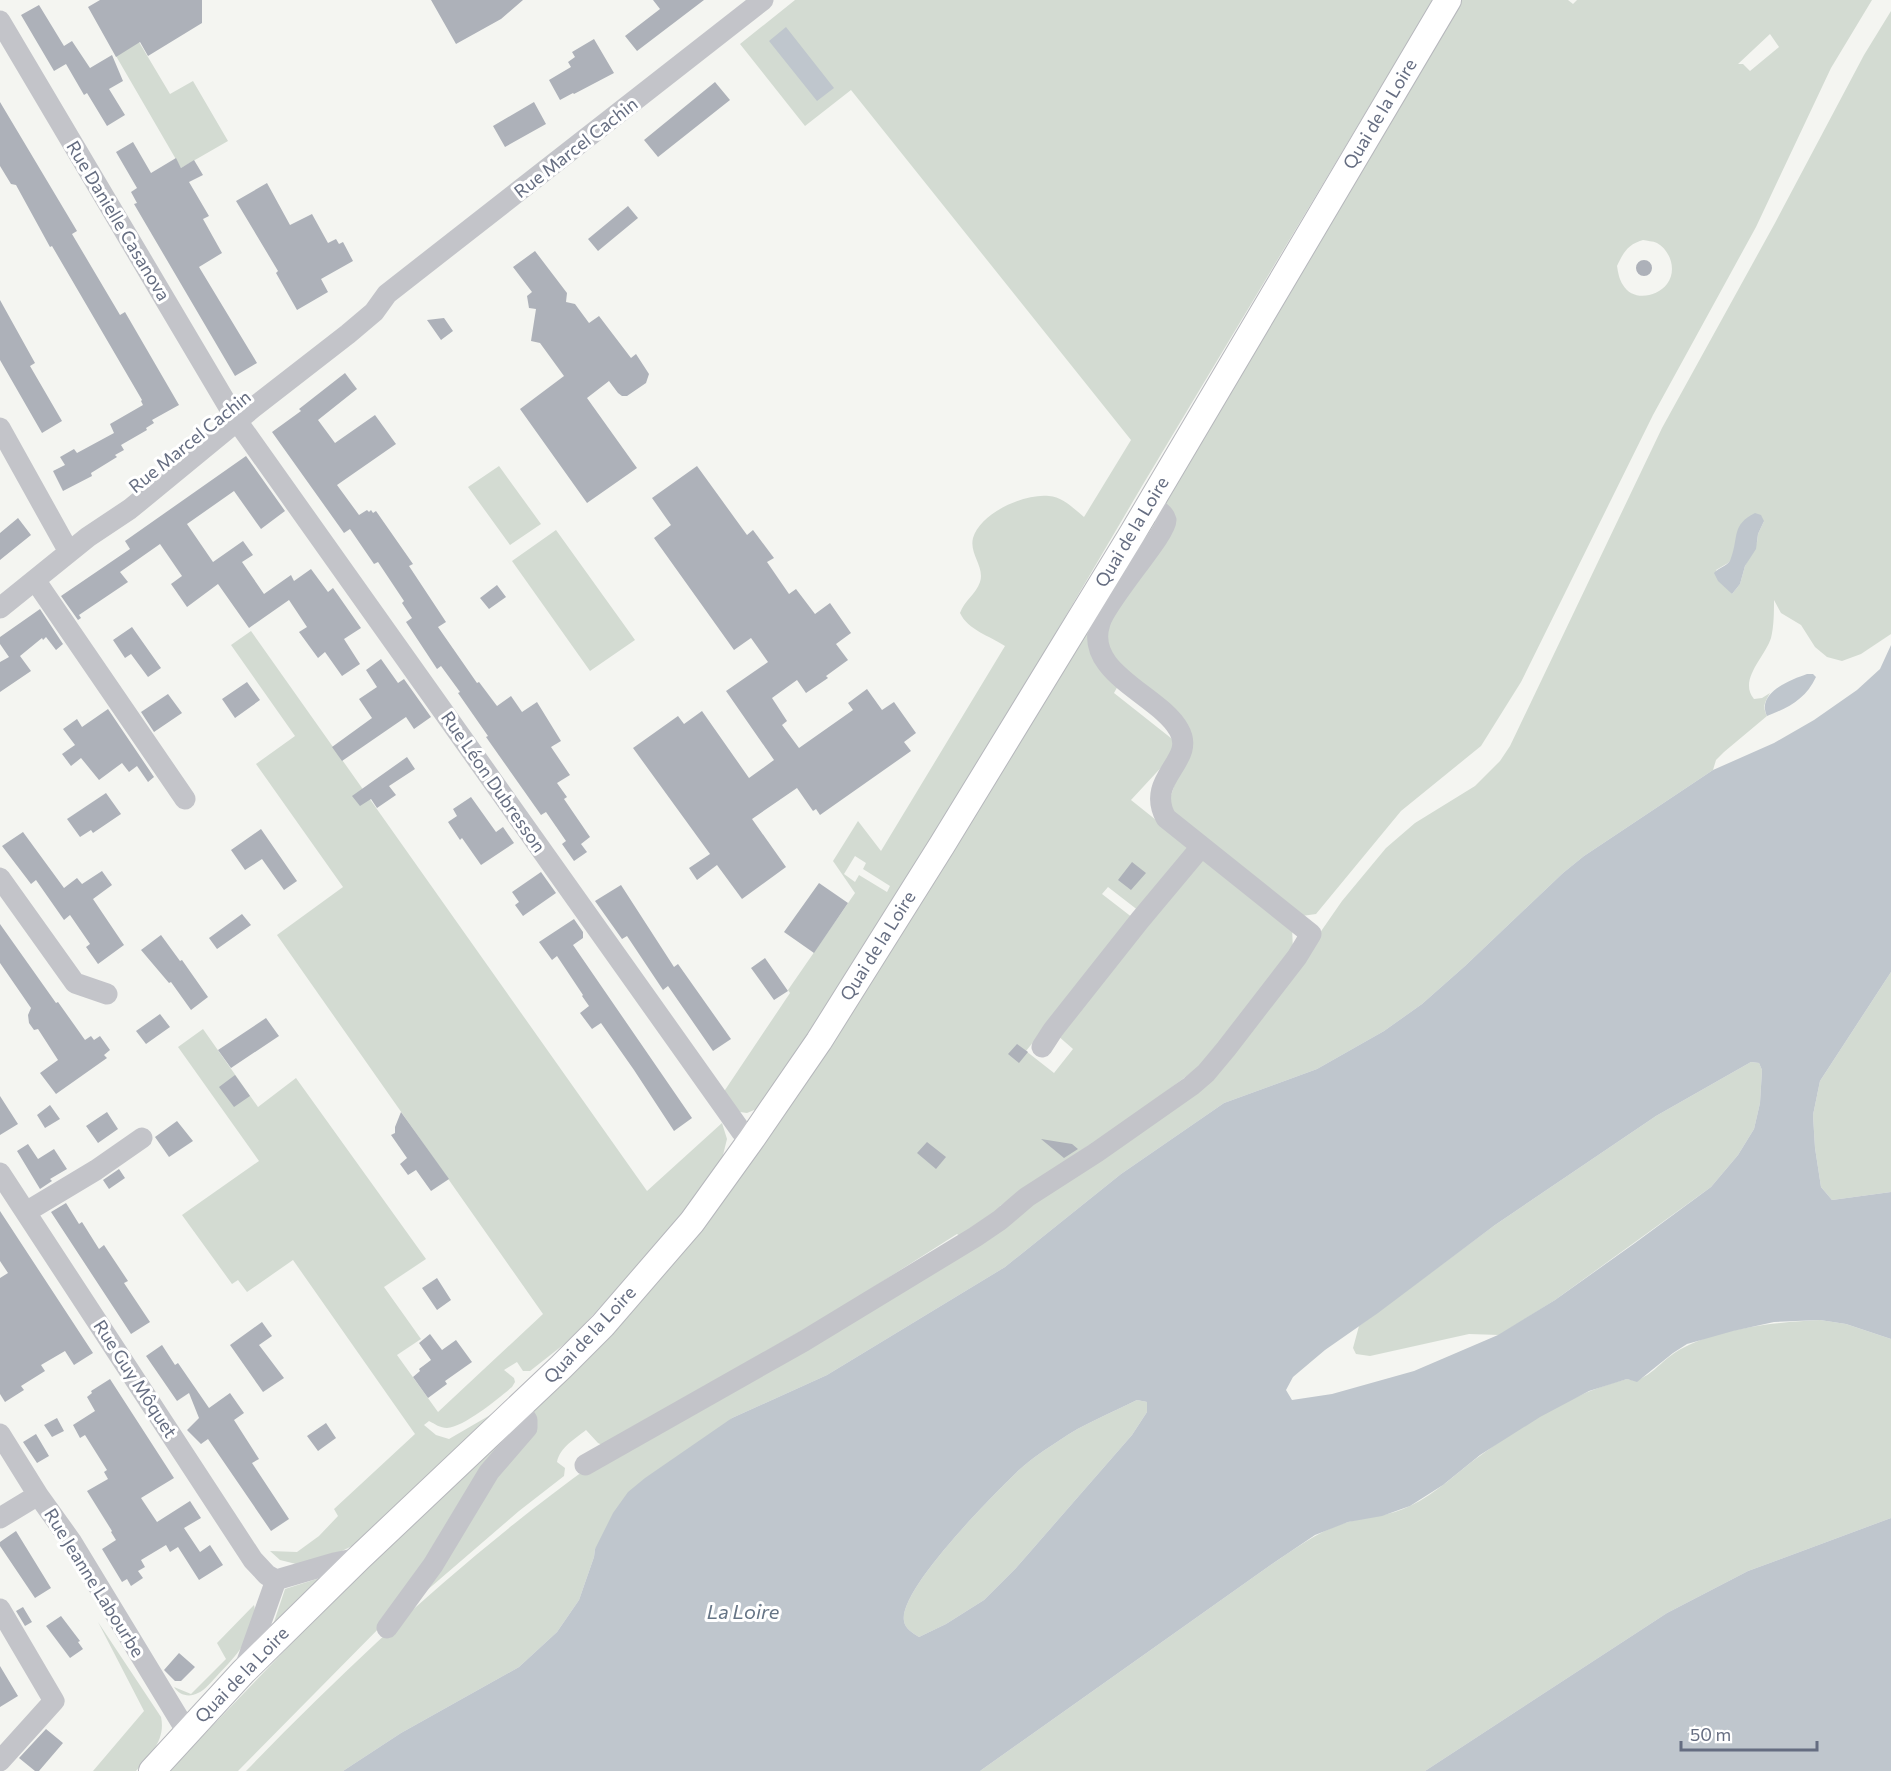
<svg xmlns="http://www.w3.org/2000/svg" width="1891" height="1771" font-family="Commissioner,sans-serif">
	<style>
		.green { fill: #d3dbd2; fill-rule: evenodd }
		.water { fill: #bfc6cd; fill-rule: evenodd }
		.building { fill: #adb1b9 }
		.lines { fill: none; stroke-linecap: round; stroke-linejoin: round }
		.major-casing { stroke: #b6b7bc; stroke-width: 28 }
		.minor { stroke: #c3c4c9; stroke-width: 21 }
		.major { stroke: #fff; stroke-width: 26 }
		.labels { text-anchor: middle; stroke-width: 6; stroke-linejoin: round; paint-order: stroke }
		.street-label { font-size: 18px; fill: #656d81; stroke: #fff }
		.water-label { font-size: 20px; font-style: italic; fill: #657485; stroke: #fff }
	</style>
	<rect width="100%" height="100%" fill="#f4f5f1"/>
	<path class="green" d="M795 0H1433L1142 486 970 779 817 1023 759 1108 747 1113 740 1112 723 1093 790 993 788 990 855 893 833 861 858 821 881 851 1005 646C990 636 968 630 960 613 964 601 976 594 980 582 985 567 969 554 973 538 980 513 1025 493 1049 496 1063 497 1074 509 1084 517L1131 440 851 90 805 126 740 44ZM855 856 866 863 863 869 890 886 887 892 859 875 855 882 844 874Z
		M1460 0H1568L1573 4 1577 0H1872L1831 68 1756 227 1653 415 1521 682 1481 746 1401 811 1316 914 1302 916 1167 808 1186 749 1105 651 1109 613 1120 596 1163 505ZM1770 34 1779 47 1750 71 1743 64H1738ZM1643 240C1647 241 1653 241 1657 243 1671 251 1677 271 1667 284 1656 298 1632 301 1623 285 1619 279 1618 272 1617 266 1623 253 1628 244 1643 240Z
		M1891 11V634L1861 654 1842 661 1827 657 1815 647 1801 625 1781 613 1774 600C1774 612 1774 626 1771 638 1765 657 1738 680 1754 699L1762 698 1770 693C1765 702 1762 706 1767 716L1724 752 1716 760 1713 770 1584 856 1563 873 1465 966 1422 1004 1384 1031 1317 1069 1224 1103 1121 1174 1005 1267 827 1375 732 1418 595 1549 594 1557 579 1600 557 1632 519 1667 401 1733 343 1771H246C353 1660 468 1554 593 1464L1182 1098 1308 950 1342 901 1386 848 1415 823 1475 786 1500 761 1510 746 1662 428 1775 223 1864 55ZM1764 521 1758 534 1757 542 1745 566 1740 584 1732 594 1716 570 1728 563Z
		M139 42 170 94 193 81 228 141 181 168 116 56Z
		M499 466 541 524 510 545 468 487Z
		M1152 515 1157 519 1094 623 1120 682 1114 693 1181 746 1131 800 1191 848 1139 911 1108 887 1102 894 1133 918 1026 1051 1054 1073 1073 1049 1057 1035 1202 853 1292 926 1293 952 1204 1063 1092 1147 1089 1145 1000 1206 1003 1209 961 1237 957 1234 836 1311 602 1445 598 1443 586 1430C575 1439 560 1447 557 1462L565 1468 564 1476 519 1511 411 1604 529 1412 748 1165 816 1066Z
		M556 530 635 640 590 671 512 561Z
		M251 631 647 1191 722 1123 727 1139 722 1159 686 1209 651 1251 572 1338 530 1371H523L517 1362 504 1370 514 1378 515 1382 512 1387C499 1398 464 1427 447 1428 440 1428 435 1424 429 1421L424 1425 436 1435 449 1439 492 1414 486 1423 368 1535 354 1545 338 1553 296 1564 280 1560 270 1551 297 1552 319 1536 338 1516 334 1509 415 1434 293 1260 247 1292 238 1280 232 1284 182 1215 259 1161 178 1047 203 1029 258 1107 296 1078 426 1259 384 1287 421 1339 397 1355 438 1412 543 1314 277 935 343 887 256 764 295 736 231 645Z
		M1891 972V1192L1832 1200 1821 1187 1815 1148 1813 1115 1820 1081Z
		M1751 1062 1759 1063 1762 1070 1760 1103 1754 1129 1738 1155 1711 1187 1555 1300 1499 1335 1469 1334 1370 1356 1356 1354 1353 1348 1359 1326 1495 1225 1656 1116Z
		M1820 1320 1846 1324 1891 1339V1518L1748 1571 1667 1613 1425 1771H980L1272 1564C1296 1548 1320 1530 1348 1522 1369 1516 1390 1516 1410 1506 1436 1494 1457 1472 1481 1455 1524 1424 1574 1392 1627 1379 1642 1385 1657 1366 1669 1357 1704 1329 1776 1322 1820 1320Z
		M1137 1400 1147 1402V1412L1132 1435 1016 1568 984 1600 946 1624 919 1637C913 1633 905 1629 904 1621 898 1590 995 1493 1019 1470 1031 1459 1046 1449 1060 1440 1081 1425 1113 1412 1137 1400Z
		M520 1421 394 1613 238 1771H169L313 1621Z
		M326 1576 272 1628 285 1589Z
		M254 1605C261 1631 232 1660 216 1677 211 1682 205 1690 198 1693 189 1698 179 1695 174 1687L191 1694 226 1659 217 1643Z
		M98 1622 161 1717C166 1740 150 1755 136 1771H93L144 1711Z"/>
	<path class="water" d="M786 27 834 88 817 101 769 41Z
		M1755 513 1761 515 1764 521 1758 534 1756 549 1745 566 1740 584 1732 594 1718 581 1714 573C1719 567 1729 566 1731 558 1739 537 1731 525 1755 513Z
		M1891 645V972L1820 1081 1813 1115 1815 1148 1821 1187 1832 1200 1891 1192V1339L1846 1324 1820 1320 1774 1322 1733 1331 1687 1344 1673 1353 1637 1382 1627 1379 1589 1391 1540 1417 1480 1455 1443 1485 1410 1506 1382 1516 1348 1522 1315 1535 1272 1564 980 1771H343L401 1733 519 1667 557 1632 579 1600 594 1557 595 1549 613 1513 628 1492 645 1478 732 1418 827 1375 1005 1267 1121 1174 1224 1103 1317 1069 1384 1031 1422 1004 1465 966 1563 873 1584 856 1713 770 1774 743 1814 720 1857 690 1880 669ZM1751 1062 1759 1063 1762 1070 1760 1103 1754 1129 1738 1155 1711 1187 1635 1243 1555 1300 1498 1335 1414 1371 1332 1394 1292 1400 1286 1390 1293 1377 1325 1350 1378 1313 1495 1225 1656 1116ZM1137 1400 1147 1402V1412L1132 1435 1016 1568 984 1600 946 1624 919 1637C913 1633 905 1629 904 1621 898 1590 995 1493 1019 1470 1031 1459 1046 1449 1060 1440 1081 1425 1113 1412 1137 1400Z
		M1807 674H1813L1816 677C1806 699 1788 708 1767 716 1756 693 1790 680 1807 674Z
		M1891 1518V1771H1425L1667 1613 1748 1571Z"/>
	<path class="building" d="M100 0H202V23L148 56 140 42 116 57 88 7Z
		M431 0H523L501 19 456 44Z
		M653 0H704L637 51 625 36 660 9Z
		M39 5 64 46 72 41 90 68 112 55 123 81 109 89 125 115 107 126 87 93 84 95 66 64 54 71 21 15Z
		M594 39 614 73 574 94 573 93 560 100 549 80 571 67 568 62 575 57 572 52Z
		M715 82 730 100 658 157 644 140Z
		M0 102 77 231 72 234 120 315 125 312 179 405 152 420 154 423 146 428 147 430 121 445 124 450 115 455 117 457 91 473 92 476 63 491 53 471 65 465 60 457 74 449 77 453 114 433 110 424 143 405 141 401 142 400 52 246 50 247 16 185 11 184 0 166Z
		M534 102 546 124 505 147 493 126Z
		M133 142 151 173 176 158 181 168 194 160 203 175 189 182 209 216 203 219 222 253 199 267 257 363 235 376 134 204 137 203 131 192 137 188 116 152Z
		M267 183 290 225 312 214 328 243 336 239 339 244 343 242 353 261 321 279 328 292 297 310 276 273 278 271 236 201Z
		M628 206 638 218 598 251 588 239Z
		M535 251 567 293 566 302 575 304 589 323 599 316 631 358 636 354 649 374 646 383 627 396H622L618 393 609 381 587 398 637 468 587 503 520 409 564 376 540 343 531 341 536 309 529 308 527 296 532 292 513 267Z
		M1636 268a8 8 0 1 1 16 0a8 8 0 1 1-16 0Z
		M0 300 35 363 30 366 62 421 42 433 0 360Z
		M444 318 453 331 441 340 427 320Z
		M345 373 357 389 318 420 335 443 375 415 396 444 337 485 359 515 367 510 369 512 371 510 373 513 376 511 413 564 409 566 446 622 438 627 477 683 479 682 497 706 511 696 522 712 537 702 561 741 551 747 570 775 557 783 567 797 564 799 590 837 581 844 587 852 574 861 562 844 566 841 546 812 541 815 486 737 488 736 458 693 460 692 441 666 437 669 406 622 412 618 402 603 404 601 378 562 374 564 350 529 344 533 272 432 301 411 299 409Z
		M246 456 285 511 261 529 234 491 187 524 213 562 243 541 253 555 242 562 264 594 291 575 294 581 311 569 328 592 333 588 361 628 344 639 360 664 342 676 325 652 318 658 299 632 307 627 289 600 249 628 218 584 187 607 171 584 182 576 160 544 120 572 128 582 79 615 81 618 78 620 61 596 130 549 125 541Z
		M697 466 747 535 753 530 774 558 767 562 789 594 796 589 815 614 830 603 851 633 836 644 848 660 826 676 828 678 806 693 797 680 772 698 787 721 782 725 799 748 853 710 848 703 867 689 882 710 894 702 916 733 904 742 911 751 820 815 816 809 813 811 797 788 752 819 786 867 742 899 717 865 697 880 689 868 710 854 633 748 678 716 684 724 702 711 749 778 774 760 726 691 768 662 751 638 734 650 654 538 671 525 652 498Z
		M18 518 31 535 0 560V533Z
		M497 585 506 597 489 609 480 598Z
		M40 609 63 644 56 650 46 637 43 640 42 638 20 656 31 671 0 692V662L9 657 0 644V637Z
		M132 627 161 668 148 677 131 654 125 658 113 640Z
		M381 659 398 683 404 679 431 717 414 729 406 717 342 761 332 747 372 718 359 699 377 687 366 670Z
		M247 682 260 700 235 718 222 699Z
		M168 694 182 713 154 732 141 712Z
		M108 709 154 777 148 782 137 766 129 772 122 763 99 780 81 758 71 766 62 754 75 745 63 729 77 719 82 727Z
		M407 757 415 769 389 786 396 795 377 808 371 799 360 806 352 796Z
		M106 793 121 814 93 833 91 830 80 837 67 819Z
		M471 797 496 832 503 827 514 843 481 865 462 838 460 840 448 822 457 816 453 809Z
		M261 829 297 881 284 890 262 859 245 870 231 850Z
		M23 832 64 888 77 878 82 884 102 871 112 885 93 899 124 945 98 964 86 947 90 944 70 915 64 920 36 880 31 884 2 846Z
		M1132 862 1146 873 1131 890 1118 880Z
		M541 872 556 893 523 916 515 905 519 902 512 892Z
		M819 883 848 903 814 953 784 932Z
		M621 885 674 967 678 964 731 1039 713 1051 668 986 663 990 627 936 622 939 595 901Z
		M242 914 251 925 217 949 209 938Z
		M574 919 583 932V938L573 945 692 1118 674 1131 634 1070 601 1023 592 1029 580 1013 589 1006 582 996 583 995 557 956 552 960 539 942Z
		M0 924 56 1003 58 1002 85 1040 91 1036 94 1040 100 1036 110 1050 104 1055 107 1058 56 1094 40 1073 58 1060 38 1029 34 1030 29 1023 28 1015 31 1008 0 963Z
		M161 935 180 961 182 960 208 997 191 1010 171 982 169 983 141 950Z
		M765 958 788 991 774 1000 751 968Z
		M160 1014 170 1027 146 1044 136 1031Z
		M266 1018 279 1036 231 1068 218 1050Z
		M1017 1044 1028 1052 1019 1063 1008 1054Z
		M235 1075 250 1096 234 1107 219 1087Z
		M0 1096 18 1124 0 1135Z
		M50 1105 60 1119 45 1128 37 1115Z
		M107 1112 118 1129 98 1143 86 1126Z
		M401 1112 449 1179 431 1191 416 1170 408 1175 400 1164 407 1158 391 1135 395 1133V1127Z
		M177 1121 193 1141 169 1157 155 1137Z
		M1041 1139 1072 1144 1078 1149 1064 1158Z
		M927 1142 946 1157 936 1169 917 1153Z
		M28 1144 38 1159 54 1149 67 1169 50 1179 52 1181 40 1189 17 1151Z
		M119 1169 125 1178 109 1189 103 1180Z
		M66 1203 79 1224 82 1222 99 1249 104 1245 128 1281 124 1283 150 1322 131 1334 51 1212Z
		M0 1211 93 1353 74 1365 65 1351 41 1365 45 1371 21 1386 24 1390 5 1402 0 1394V1278L8 1273 0 1261Z
		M437 1278 451 1300 437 1310 422 1288Z
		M262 1322 272 1336 259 1345 284 1378 263 1392 230 1345Z
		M430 1334 442 1350 456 1340 472 1362 445 1381 447 1384 428 1398 413 1377 420 1371 419 1369 431 1360 419 1343Z
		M162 1345 175 1365 178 1363 209 1408 230 1393 244 1413 234 1420 259 1459 252 1463 289 1519 271 1531 208 1439 201 1444 187 1430 199 1418 189 1393 177 1401 146 1356Z
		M110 1379 174 1478 141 1498 157 1522 190 1501 201 1518 184 1528 200 1552 210 1545 223 1565 199 1580 178 1547 170 1552 166 1545 141 1560 145 1567 138 1571 143 1578 131 1586 127 1579 122 1582 102 1549 116 1540 111 1532 112 1531 87 1491 108 1479 104 1472 107 1470 85 1435 80 1438 73 1425 95 1411 87 1397 92 1393 91 1391Z
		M57 1418 64 1431 52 1437 44 1425Z
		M326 1423 336 1438 318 1451 307 1436Z
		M36 1434 49 1456 37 1463 23 1442Z
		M16 1531 51 1588 35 1598 0 1546V1542Z
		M23 1607 32 1622 25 1626 16 1611Z
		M61 1616 80 1641 78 1642 83 1649 70 1658 46 1626Z
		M179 1653 195 1667 181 1681H175L164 1670Z
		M0 1666 18 1696 0 1707Z
		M46 1729 63 1743 39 1771H35L19 1758Z"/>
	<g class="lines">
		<g class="major-casing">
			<path id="major" d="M152 1771 243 1672 359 1558 561 1367 603 1325 692 1222 751 1140 819 1041 942 845 1132 534 1448 0"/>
		</g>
		<path class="minor" d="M0 21 237 421 741 1131 751 1140
			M0 428 69 552
			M35 580 185 799
			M0 608 88 537 130 509 254 407 348 334 374 312 387 294 763 0
			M0 878 75 983 107 994
			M1042 1047 1053 1030 1140 920 1201 847
			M0 1173 253 1560 267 1575 276 1580 334 1563 359 1558
			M26 1212 96 1170 142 1138
			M0 1434 38 1495 71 1541 187 1732
			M585 1465 804 1341 975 1237 1000 1220 1027 1197 1097 1152 1191 1086 1206 1073 1226 1049 1297 957 1311 934 1166 818C1144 778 1197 761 1179 730 1160 695 1083 673 1100 623 1106 601 1168 532 1166 520 1164 512 1155 509 1149 505
			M0 1518 38 1495
			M0 1609 54 1701 0 1761
			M387 1628 433 1565 489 1472 527 1428V1420L519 1408
			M244 1670 276 1580"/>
		<use href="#major" class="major"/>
	</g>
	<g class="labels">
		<g class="street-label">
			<text transform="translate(1380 114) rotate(-59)" y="6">Quai de la Loire</text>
			<text transform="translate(576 148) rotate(-38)" y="6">Rue Marcel Cachin</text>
			<text transform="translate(118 221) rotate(59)" y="6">Rue Danielle Casanova</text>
			<text transform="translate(190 442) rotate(-39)" y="6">Rue Marcel Cachin</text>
			<text transform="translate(1132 532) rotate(-59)" y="6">Quai de la Loire</text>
			<text transform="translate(493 782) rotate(55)" y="6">Rue Léon Dubresson</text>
			<text transform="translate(878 946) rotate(-58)" y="6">Quai de la Loire</text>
			<text transform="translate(590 1335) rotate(-47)" y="6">Quai de la Loire</text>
			<text transform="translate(135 1379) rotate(57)" y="6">Rue Guy Môquet</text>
			<text transform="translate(94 1583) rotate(58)" y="6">Rue Jeanne Labourbe</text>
			<text transform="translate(242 1675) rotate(-46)" y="6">Quai de la Loire</text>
		</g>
		<g class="water-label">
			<text x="743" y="1619">La Loire</text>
		</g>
	</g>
	<path d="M1681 1741v9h136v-9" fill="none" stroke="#656d81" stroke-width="3"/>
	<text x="1690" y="1741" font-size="18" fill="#656d81" stroke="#ffffff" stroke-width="4.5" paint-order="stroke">50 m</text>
</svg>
